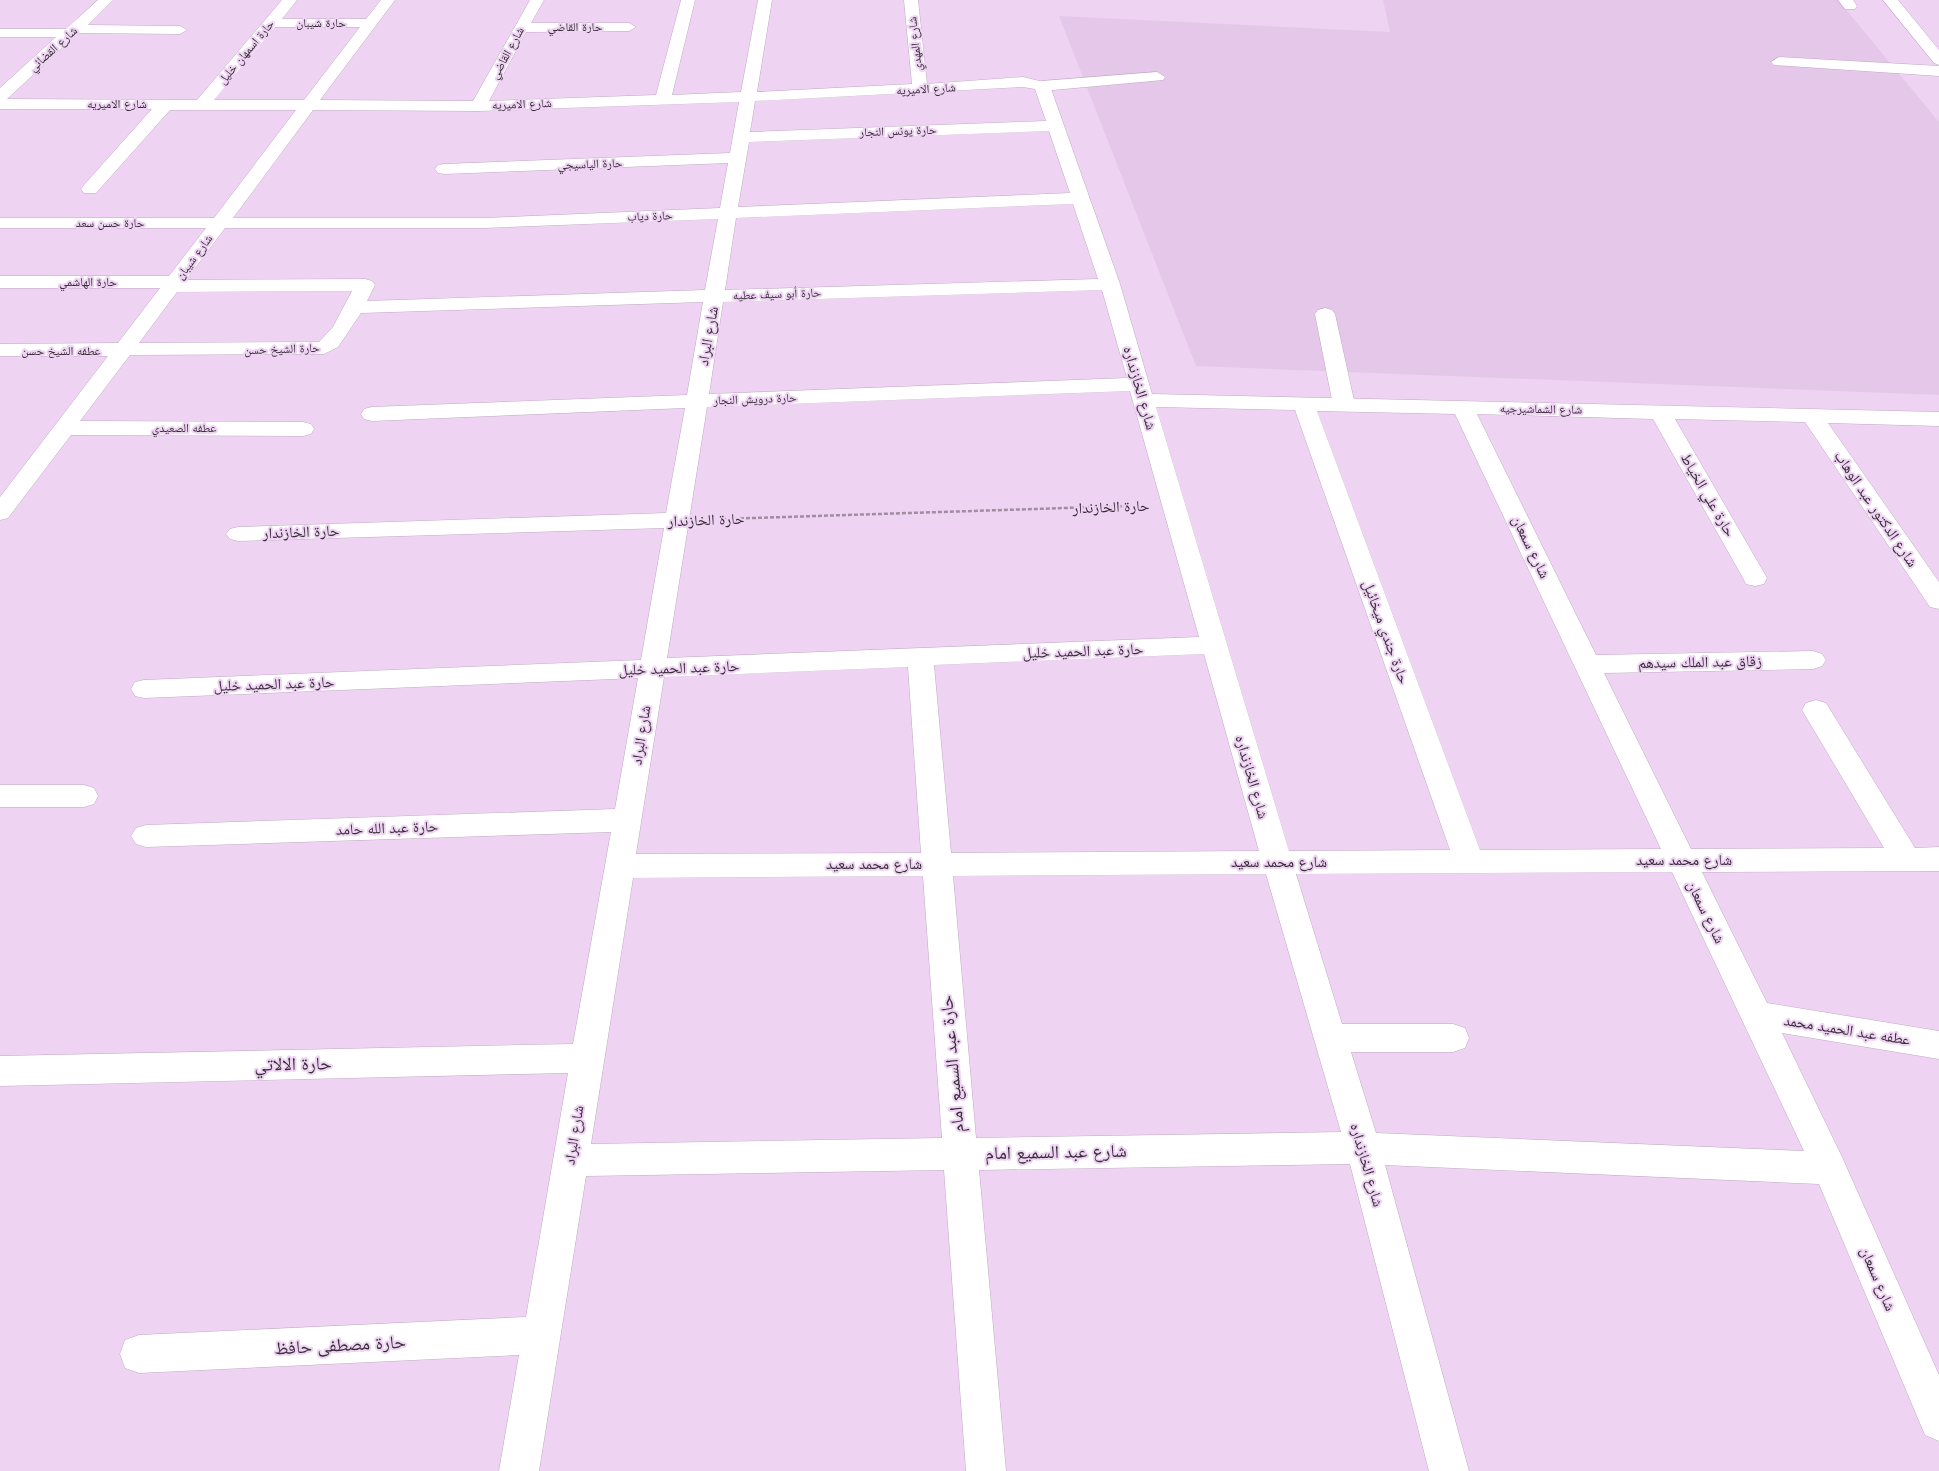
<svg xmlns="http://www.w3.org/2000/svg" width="1939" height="1471" font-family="Jost,'Noto Naskh Arabic',sans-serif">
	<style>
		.built { fill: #e5c7ea }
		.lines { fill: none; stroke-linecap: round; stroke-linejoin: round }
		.service-casing { stroke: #c1a8c5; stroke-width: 1 }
		.minor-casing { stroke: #c1a8c5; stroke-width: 1 }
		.path { stroke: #a08da2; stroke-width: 2.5; stroke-dasharray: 4 2; stroke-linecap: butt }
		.service { fill: #fff; fill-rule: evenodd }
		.minor { fill: #fff; fill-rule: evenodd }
		.labels { text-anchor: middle; stroke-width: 4; stroke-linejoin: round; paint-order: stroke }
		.far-street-label { font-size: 12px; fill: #372d38; stroke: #eed4f2 }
		.street-label { font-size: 15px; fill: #372d38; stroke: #eed4f2 }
		.near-street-label { font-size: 18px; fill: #372d38; stroke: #eed4f2 }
	</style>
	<rect width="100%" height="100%" fill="#eed4f2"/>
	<path class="built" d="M1383 0H1838L1939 122V395L1196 366 1059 16 1390 32Z"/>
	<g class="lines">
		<g class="service-casing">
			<path id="service" d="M1838 0H1853L1857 6 1855 9H1845Z
				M1779 57 1939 66V76L1774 65 1771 62Z
				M1157 72 1165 77 1163 80 1042 91 1034 86 1042 81Z
				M1325 308 1332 310 1335 314 1355 405 1352 410 1344 411 1336 410 1333 405 1315 314 1318 310Z"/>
		</g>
		<g class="minor-casing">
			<path id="minor" d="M98 0H113L88 25 180 26 187 30 180 34 78 33 7 99 197 100 282 0H297L282 19H366L381 0H395L320 100 473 101 530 0H544L531 23H629L636 27 629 31 526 32 489 101 656 95 681 0H695L672 95 741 92 758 0H772L757 92 912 84 904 0H918L927 84 1023 77 1048 83 1050 86 1120 284 1152 394 1939 412V426L1828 423 1939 582V609L1930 607 1805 422 1675 419 1767 578 1764 584 1755 586 1746 584 1743 578 1653 419 1477 414 1596 655 1813 651 1822 654 1826 660 1822 666 1813 669 1604 673 1691 849 1884 848 1802 710 1806 703 1816 700 1826 703 1915 848 1939 847V871L1702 872 1767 1003 1939 1031V1059L1782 1033 1842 1157 1939 1375V1441L1925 1435 1819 1184 1385 1165 1469 1471H1429L1350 1164 979 1170 1006 1471H966L944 1170 586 1176 539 1471H499L519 1355 139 1373 125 1368 120 1354 125 1340 139 1335 526 1317 568 1073 0 1086V1056L573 1044 611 832 146 847 136 844 131 836 136 828 146 825 615 809 638 678 144 698 135 696 131 689 135 682 144 680 641 660 664 528 238 541 230 539 226 534 230 529 238 527 666 513 685 408 372 421 364 419 361 414 364 409 372 407 687 395 703 302 361 313 338 347 324 354 130 355 80 421 303 422 311 424 314 429 311 434 303 436 71 435 8 518 0 520V497L108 356H0V344L118 343 160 288H0V276H169L206 228H0V218H214L296 110H170L96 193H84L81 189 84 185 152 109H0V88L56 37H0V29H66ZM275 27H360L304 100H214ZM1023 87 1035 89 1046 121 750 132 755 101ZM739 102 730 153 444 164 438 165 435 169 438 173 444 174 728 163 720 208 484 218H233L313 110 478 111ZM1049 131 1070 193 738 207 749 142ZM1073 204 1098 279 725 290 736 218ZM718 219 705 290 367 301 375 285 372 281 365 279 186 280 225 228H484ZM1102 290 1127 378 709 394 723 302ZM352 291 333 327 319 342 139 343 177 292ZM1130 391 1199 637 667 658 707 407ZM1156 407 1295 410 1450 850 1289 851ZM1317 411 1455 414 1661 849 1480 850ZM1204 654 1259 851 951 853 934 665ZM908 667 921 853 636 854 664 677ZM1672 872 1804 1151 1376 1133 1351 1052H1453L1465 1048 1469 1038 1465 1028 1453 1024H1342L1296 874ZM1266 874 1341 1132 976 1138 953 876ZM923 876 942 1138 591 1144 633 878Z
				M1883 0H1898L1939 50V65L1934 63Z
				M0 785H84L94 788 98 796 94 804 84 807H0Z"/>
		</g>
		<path class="path" d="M722 519 1128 506"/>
		<use href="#service" class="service"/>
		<use href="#minor" class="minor"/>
	</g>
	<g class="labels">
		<g class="far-street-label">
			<text x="321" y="27">حارة شيبان</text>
			<text x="575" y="31">حارة القاضي</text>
			<text transform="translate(915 44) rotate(-96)" y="4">شارع المهدي</text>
			<text transform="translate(53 49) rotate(-42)" y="4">شارع القضائي</text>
			<text transform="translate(246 52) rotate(-50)" y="4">حارة اسمهان خليل</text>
			<text transform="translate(507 53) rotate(-61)" y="4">شارع القاضي</text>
			<text transform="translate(926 89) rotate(-3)" y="4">شارع الاميريه</text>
			<text x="117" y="108">شارع الاميريه</text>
			<text transform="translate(522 104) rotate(-2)" y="4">شارع الاميريه</text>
			<text transform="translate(898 131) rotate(-2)" y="4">حارة يونس النجار</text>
			<text transform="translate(590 164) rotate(-2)" y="4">حارة الياسيجي</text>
			<text transform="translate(650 216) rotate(-2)" y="4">حارة دياب</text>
			<text x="110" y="227">حارة حسن سعد</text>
			<text transform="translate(194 257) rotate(-53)" y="4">شارع شيبان</text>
			<text x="88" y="286">حارة الهاشمي</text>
			<text transform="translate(777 294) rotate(-2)" y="4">حارة أبو سيف عطيه</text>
			<text transform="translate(282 349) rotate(-2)" y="4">حارة الشيخ حسن</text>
			<text x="61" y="355">عطفه الشيخ حسن</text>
			<text transform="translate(755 399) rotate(-2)" y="4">حارة درويش النجار</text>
			<text transform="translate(1541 409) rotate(1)" y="4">شارع الشماشيرجيه</text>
			<text x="184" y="432">عطفه الصعيدي</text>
		</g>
		<g class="street-label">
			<text transform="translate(708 336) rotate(-80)" y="5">شارع البراد</text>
			<text transform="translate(1140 388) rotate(74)" y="5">شارع الخازنداره</text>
			<text transform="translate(1708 495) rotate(60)" y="5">حارة علي الخياط</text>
			<text transform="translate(1111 507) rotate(-2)" y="5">حارة الخازندار</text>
			<text transform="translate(1876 509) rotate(56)" y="5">شارع الدكتور عبد الوهاب</text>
			<text transform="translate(706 520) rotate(-2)" y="5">حارة الخازندار</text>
			<text transform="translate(301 532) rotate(-2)" y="5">حارة الخازندار</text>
			<text transform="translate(1531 547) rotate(64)" y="5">شارع سمعان</text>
			<text transform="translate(1386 632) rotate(70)" y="5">حارة جندي ميخائيل</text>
			<text transform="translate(1083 651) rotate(-2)" y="5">حارة عبد الحميد خليل</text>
			<text transform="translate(1700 662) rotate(-1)" y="5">زقاق عبد الملك سيدهم</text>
			<text transform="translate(679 668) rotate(-2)" y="5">حارة عبد الحميد خليل</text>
			<text transform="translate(274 684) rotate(-2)" y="5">حارة عبد الحميد خليل</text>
			<text transform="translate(641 735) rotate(-81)" y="5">شارع البراد</text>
			<text transform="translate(1252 777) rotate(74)" y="5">شارع الخازنداره</text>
			<text transform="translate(387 828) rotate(-2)" y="5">حارة عبد الله حامد</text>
			<text x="1684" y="865">شارع محمد سعيد</text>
			<text x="1279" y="867">شارع محمد سعيد</text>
			<text x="874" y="869">شارع محمد سعيد</text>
			<text transform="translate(1706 912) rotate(64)" y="5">شارع سمعان</text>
			<text transform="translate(1847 1030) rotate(9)" y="5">عطفه عبد الحميد محمد</text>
			<text transform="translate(574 1135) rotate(-81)" y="5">شارع البراد</text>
			<text transform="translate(1367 1165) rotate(74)" y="5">شارع الخازنداره</text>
			<text transform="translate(1878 1279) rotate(67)" y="5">شارع سمعان</text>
		</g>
		<g class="near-street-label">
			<text transform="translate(293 1064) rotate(-1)" y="6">حارة الالاتي</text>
			<text transform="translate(952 1064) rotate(-95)" y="6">حارة عبد السميع امام</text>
			<text transform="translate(1056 1152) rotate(-1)" y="6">شارع عبد السميع امام</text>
			<text transform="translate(340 1345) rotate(-3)" y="6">حارة مصطفى حافظ</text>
		</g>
	</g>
</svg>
